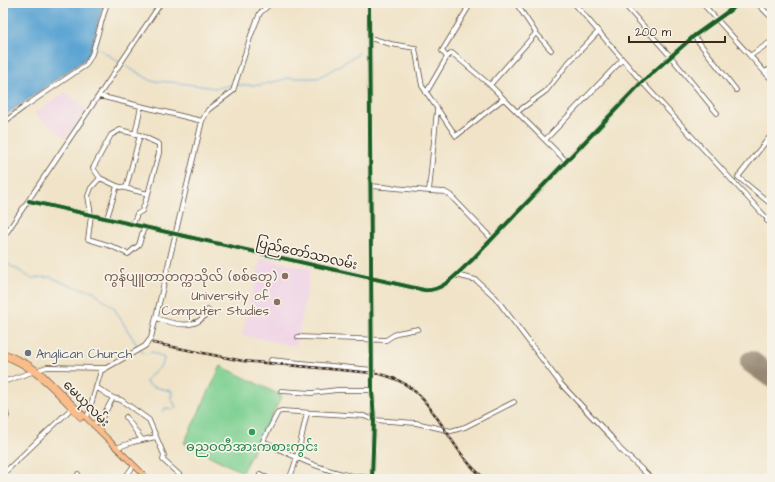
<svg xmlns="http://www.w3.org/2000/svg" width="775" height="482" font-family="'Architects Daughter','Noto Sans Myanmar',sans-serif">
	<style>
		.built { fill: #efd0e6 }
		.green { fill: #7ed092; stroke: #5c7d58 }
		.water { fill: #5ca4d3; stroke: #4c6778 }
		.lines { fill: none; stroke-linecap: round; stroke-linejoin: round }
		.stream { stroke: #5ca4d3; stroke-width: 1 }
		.runway { stroke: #968672; stroke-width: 22 }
		.minor-casing { stroke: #564637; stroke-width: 5.5 }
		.major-casing { stroke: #564637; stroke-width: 6 }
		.minor { stroke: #fff; stroke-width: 4 }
		.major { stroke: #f9bc8a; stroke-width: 5 }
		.rail-casing { stroke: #3b2a1e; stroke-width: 2.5 }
		.rail { stroke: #f7f3e8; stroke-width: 1; stroke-dasharray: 3; stroke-linecap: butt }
		.cycleway-casing { stroke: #f7f3e8; stroke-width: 6 }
		.cycleway { stroke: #1b5e20; stroke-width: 4 }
		.education-dot { fill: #8d6e63; stroke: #f7f3e8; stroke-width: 1.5 }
		.worship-dot { fill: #6b7280; stroke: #f7f3e8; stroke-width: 1.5 }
		.leisure-dot { fill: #2e9e5b; stroke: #f7f3e8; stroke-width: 1.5 }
		.labels { text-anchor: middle; stroke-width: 3.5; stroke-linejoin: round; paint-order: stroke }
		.street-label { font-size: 13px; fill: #3b2a1e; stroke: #f7f3e8 }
		.education-label { font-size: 13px; fill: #785e54; stroke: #f7f3e8; text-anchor: end }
		.worship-label { font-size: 13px; fill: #5b616d; stroke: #f7f3e8; text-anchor: start }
		.leisure-label { font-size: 13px; fill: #27864d; stroke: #f7f3e8 }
	</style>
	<rect width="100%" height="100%" fill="#f7f3e8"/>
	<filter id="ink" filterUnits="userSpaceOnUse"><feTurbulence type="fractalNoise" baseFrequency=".025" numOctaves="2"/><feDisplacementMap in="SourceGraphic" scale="8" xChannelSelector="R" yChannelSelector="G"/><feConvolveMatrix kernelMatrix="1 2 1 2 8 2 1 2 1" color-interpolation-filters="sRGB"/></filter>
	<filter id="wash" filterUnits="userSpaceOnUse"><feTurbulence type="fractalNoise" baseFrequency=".012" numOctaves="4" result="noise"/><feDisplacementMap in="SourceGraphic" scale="16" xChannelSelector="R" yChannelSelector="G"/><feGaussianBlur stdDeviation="0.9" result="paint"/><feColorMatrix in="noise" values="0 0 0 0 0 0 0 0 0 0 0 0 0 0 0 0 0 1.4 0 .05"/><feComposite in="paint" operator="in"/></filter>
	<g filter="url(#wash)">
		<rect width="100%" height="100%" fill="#f0e3c7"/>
		<path class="built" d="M65 92 87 109 66 138 34 114Z
			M261 258 311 269 296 346 242 335Z"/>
		<path class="green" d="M221 366 282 396 242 472 184 443Z"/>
		<path class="water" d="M3 3H103L90 53 84 60 3 117Z"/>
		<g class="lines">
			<path class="stream" d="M95 46 119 62
				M122 64 152 81 172 82 215 88 233 85
				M236 85H261L289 78H318L357 55 360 51
				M3 261 31 278 50 277 71 286 93 291 114 308 138 347
				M140 350 145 354 152 352 164 358C164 369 148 373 146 383L154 387 172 391 171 398 176 407 173 409 165 408 163 412"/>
			<path class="runway" d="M751 362 772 377"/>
		</g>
	</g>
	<g filter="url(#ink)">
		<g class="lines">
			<g class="minor-casing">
				<path id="minor" d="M369 3 372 390 374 420 372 479
					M460 3 467 9
					M471 3 442 51 447 57 452 53 490 85 566 161
					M574 3 642 82 772 224
					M623 3 670 56 717 113
					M702 3 772 80
					M757 3 772 18
					M536 33 551 50
					M694 36 736 90
					M370 38 391 44 415 48 422 86 456 136 503 99
					M750 56 772 41
					M765 72 772 68
					M490 85 536 33 516 3
					M426 93 447 57
					M517 112 546 91 569 62 598 32
					M202 121 208 110 233 91 251 35 260 13 271 3
					M3 123 24 107 86 65 92 54 107 3
					M135 134 141 106
					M772 134 738 177 772 205
					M545 140 622 60
					M100 178 91 188 88 196 91 215 88 239 111 246 128 254 139 245 144 227
					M371 186 429 191 437 110
					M126 188 140 135
					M429 191 445 192 450 195 492 239
					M29 201 424 290C443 292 457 273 471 261L642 82 694 36 740 3
					M107 218 117 186
					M767 221 772 215
					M133 224 137 214 142 211 148 194 117 186 100 178 93 168 111 135 120 130 140 135 159 144V153L148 194
					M3 238 161 3
					M456 275 476 280 495 297 561 384 612 438 620 449 652 479
					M156 318C173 324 198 332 208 310
					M298 337 386 340 397 333 418 329
					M271 360 373 370
					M3 382 47 367 105 368
					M96 387 113 398
					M281 391 312 393 337 390H372
					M3 401 7 416 3 423
					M126 417 142 440
					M87 418 101 371 145 346 151 338 202 121 99 96
					M93 425 103 416 113 398 121 400 149 420 164 455 163 460 184 479
					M116 448 133 442 156 437
					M3 474 74 406
					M260 474 269 479
					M372 478C332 476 298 459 263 441L278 412 282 411 364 416 374 420 416 423 451 431 465 427 514 402
					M77 479 78 474
					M124 479 132 468
					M289 479C299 458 301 436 307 413"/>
			</g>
			<g class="major-casing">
				<path id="major" d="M3 352 28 364 41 373 148 479
					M3 356C36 367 58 394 81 418"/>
			</g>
			<use href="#minor" class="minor"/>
			<use href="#major" class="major"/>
			<g class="rail-casing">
				<path id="rail" d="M153 343 243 361 373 373C437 381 442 448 486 479"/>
			</g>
			<use href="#rail" class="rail"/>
			<g class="cycleway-casing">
				<path id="cycleway" d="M369 3 372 390 374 420 372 479
					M29 201 424 290C443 292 457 273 471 261L642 82 694 36 740 3"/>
			</g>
			<use href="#cycleway" class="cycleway"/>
		</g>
	</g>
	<g class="education-dot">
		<circle cx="285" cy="276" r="4"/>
		<circle cx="277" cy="302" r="4"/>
	</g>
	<circle class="worship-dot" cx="28" cy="353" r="4"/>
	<circle class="leisure-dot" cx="252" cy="432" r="4"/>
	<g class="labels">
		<g class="street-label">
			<text transform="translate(307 253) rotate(13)" y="5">ပြည်တော်သာလမ်း</text>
			<text transform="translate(87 403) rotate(45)" y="5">မေယုလမ်း</text>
		</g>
		<g class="education-label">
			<text x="277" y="281">ကွန်ပျူတာတက္ကသိုလ် (စစ်တွေ)</text>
			<text x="269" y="300">University of<tspan x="269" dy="15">Computer Studies</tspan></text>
		</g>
		<g class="worship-label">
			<text x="36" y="358">Anglican Church</text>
		</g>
		<g class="leisure-label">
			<text x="252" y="451">ဓညဝတီအားကစားကွင်း</text>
		</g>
	</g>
	<rect width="775" height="482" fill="none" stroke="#f7f3e8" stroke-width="16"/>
	<path d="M629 36v6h96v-6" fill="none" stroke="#3b2a1e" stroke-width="2"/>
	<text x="635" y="36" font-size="12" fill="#3b2a1e" stroke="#f7f3e8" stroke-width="3" paint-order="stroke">200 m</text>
</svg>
